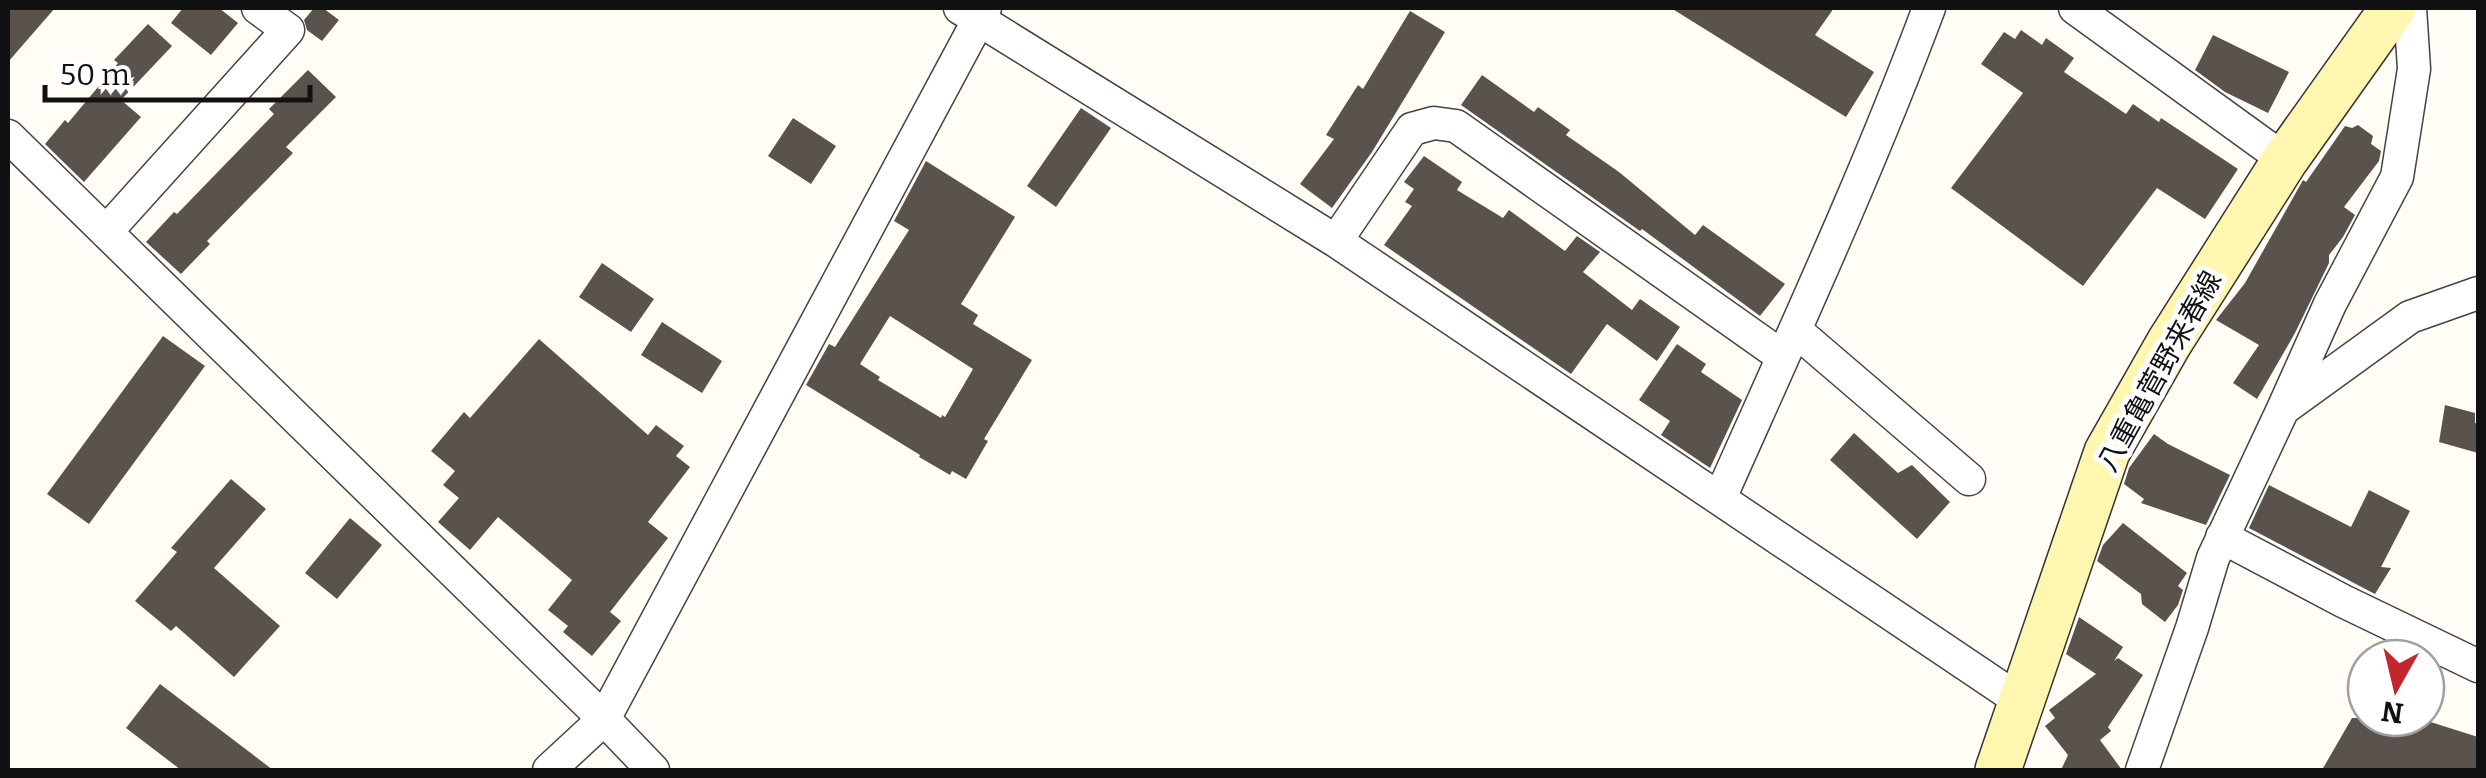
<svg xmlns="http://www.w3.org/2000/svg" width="2486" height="778" font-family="Bitter,'Noto Sans JP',serif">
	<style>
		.building { fill: #5a524d; fill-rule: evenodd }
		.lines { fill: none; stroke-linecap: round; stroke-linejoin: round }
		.street-casing { stroke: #444; stroke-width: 35 }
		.secondary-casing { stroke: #333; stroke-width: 48 }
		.street { stroke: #fff; stroke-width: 32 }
		.secondary { stroke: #fff6b0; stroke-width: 45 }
		.labels { text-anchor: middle; stroke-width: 10; stroke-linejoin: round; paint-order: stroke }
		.street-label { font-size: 28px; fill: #111; stroke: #fff }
	</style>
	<rect width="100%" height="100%" fill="#fffdf5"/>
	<path class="building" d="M8 8H55L8 62Z
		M183 8H219L238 23 211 55 171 23Z
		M314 8H323L339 20 322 41 307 30 304 20Z
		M1671 8H1834L1815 35 1874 72 1846 117Z
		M1410 11 1445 32 1372 152 1332 208 1300 184 1334 139 1326 135 1358 85 1363 89Z
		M148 24 172 46 121 100 141 117 84 182 45 144 65 120 68 123 118 63 114 60Z
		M2021 30 2042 45 2046 38 2074 58 2064 72 2126 114 2133 104 2159 122 2161 118 2238 169 2205 219 2157 188 2083 286 1951 188 2023 93 1981 64 2004 32 2015 39Z
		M2213 35 2289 72 2268 113 2225 92 2195 70Z
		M308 70 336 97 286 147 293 153 207 241 210 244 181 274 146 242 174 212 177 214 274 114 269 109Z
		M1482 75 1534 112 1538 107 1570 130 1566 135 1619 172 1695 235 1703 225 1785 284 1760 316 1642 229 1640 231 1461 105Z
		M1081 108 1111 128 1056 207 1027 186Z
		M793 118 836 146 811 184 768 156Z
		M2358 125 2373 136 2371 144 2381 151 2379 161 2344 207 2355 215 2343 237 2329 255V263L2295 333 2257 399 2233 383 2259 345 2216 320 2245 283 2303 180 2306 182 2345 126 2352 128Z
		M1424 156 1462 182 1457 190 1503 218 1509 210 1565 251 1577 236 1600 252 1583 272 1632 310 1640 299 1680 327 1657 361 1607 324 1571 374 1384 245 1412 206 1405 202 1414 189 1404 182Z
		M926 161 1015 217 961 304 978 315 973 324 1032 360 984 439 988 441 966 479 952 471 950 475 919 457 920 455 806 385 829 344 835 347 909 230 894 221ZM890 316 973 369 945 417 942 415 941 418 878 380 880 377 860 364Z
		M602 263 654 299 631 332 579 297Z
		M662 322 722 361 702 393 641 355Z
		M163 336 205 366 89 524 47 494Z
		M539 339 648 435 656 425 684 446 676 456 690 467 648 522 668 538 610 612 621 621 592 656 563 632 568 626 548 610 572 580 498 517 470 550 438 522 459 498 443 485 455 471 431 451 464 412 470 418Z
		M1677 344 1706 364 1701 372 1742 400 1710 468 1661 435 1670 421 1639 400Z
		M2445 405 2475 413V423L2478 424V453L2439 442Z
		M1854 433 1898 473 1912 465 1950 502 1917 539 1830 460Z
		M2154 434 2168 444 2230 475 2206 525 2141 503 2144 499 2124 484 2129 468Z
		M231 479 266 509 214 568 280 626 234 677 176 626 171 631 135 601 177 552 171 548Z
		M2269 485 2351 527 2369 490 2410 511 2381 567 2391 568 2375 594 2249 528Z
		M350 518 382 545 337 599 305 573Z
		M2123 523 2187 573 2178 586 2183 590 2178 605 2165 622 2142 604 2141 594 2097 561 2103 545Z
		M2079 617 2123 647 2114 661 2118 658 2143 675 2108 727 2111 731 2100 740 2122 770H2061L2068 755 2045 726 2055 718 2049 710 2096 674 2066 654Z
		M160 684 273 770H181L126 728Z
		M2352 718H2418L2478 737V770H2322Z"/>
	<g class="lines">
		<g class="street-casing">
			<path id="street" d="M960 8 1336 241 2022 702
				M2075 8 2285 160
				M8 136 604 719 653 770
				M106 232 288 30 258 8
				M1336 241 1412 129 1434 123 1456 126 1783 357
				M1795 330 1969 479
				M2283 409 2330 304 2397 177 2414 69 2410 8
				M1720 498C1792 336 1867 174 1929 8
				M2222 537 2343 601 2478 666
				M549 770 604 719 985 8
				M2142 770 2192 628 2213 558 2283 409 2410 317 2478 293"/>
		</g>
		<g class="secondary-casing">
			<path id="secondary" d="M1998 770 2107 452 2169 343 2285 160 2393 8"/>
		</g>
		<use href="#street" class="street"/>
		<use href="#secondary" class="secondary"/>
	</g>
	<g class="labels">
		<g class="street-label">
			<text transform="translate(2159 371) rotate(-61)" y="10">八重亀菅野来春線</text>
		</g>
	</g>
	<rect width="2486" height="778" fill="none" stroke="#111111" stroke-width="20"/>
	<g transform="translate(2396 688) rotate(188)"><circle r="48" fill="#ffffff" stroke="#a0a0a0" stroke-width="2.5"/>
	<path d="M0-8L18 38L0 25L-18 38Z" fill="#c4262e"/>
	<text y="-15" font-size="28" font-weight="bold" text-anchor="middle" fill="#111111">N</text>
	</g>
	<path d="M45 85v15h265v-15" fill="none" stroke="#111111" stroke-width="5"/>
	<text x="60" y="85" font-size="30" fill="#111111" stroke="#ffffff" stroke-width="8" paint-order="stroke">50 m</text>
</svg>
